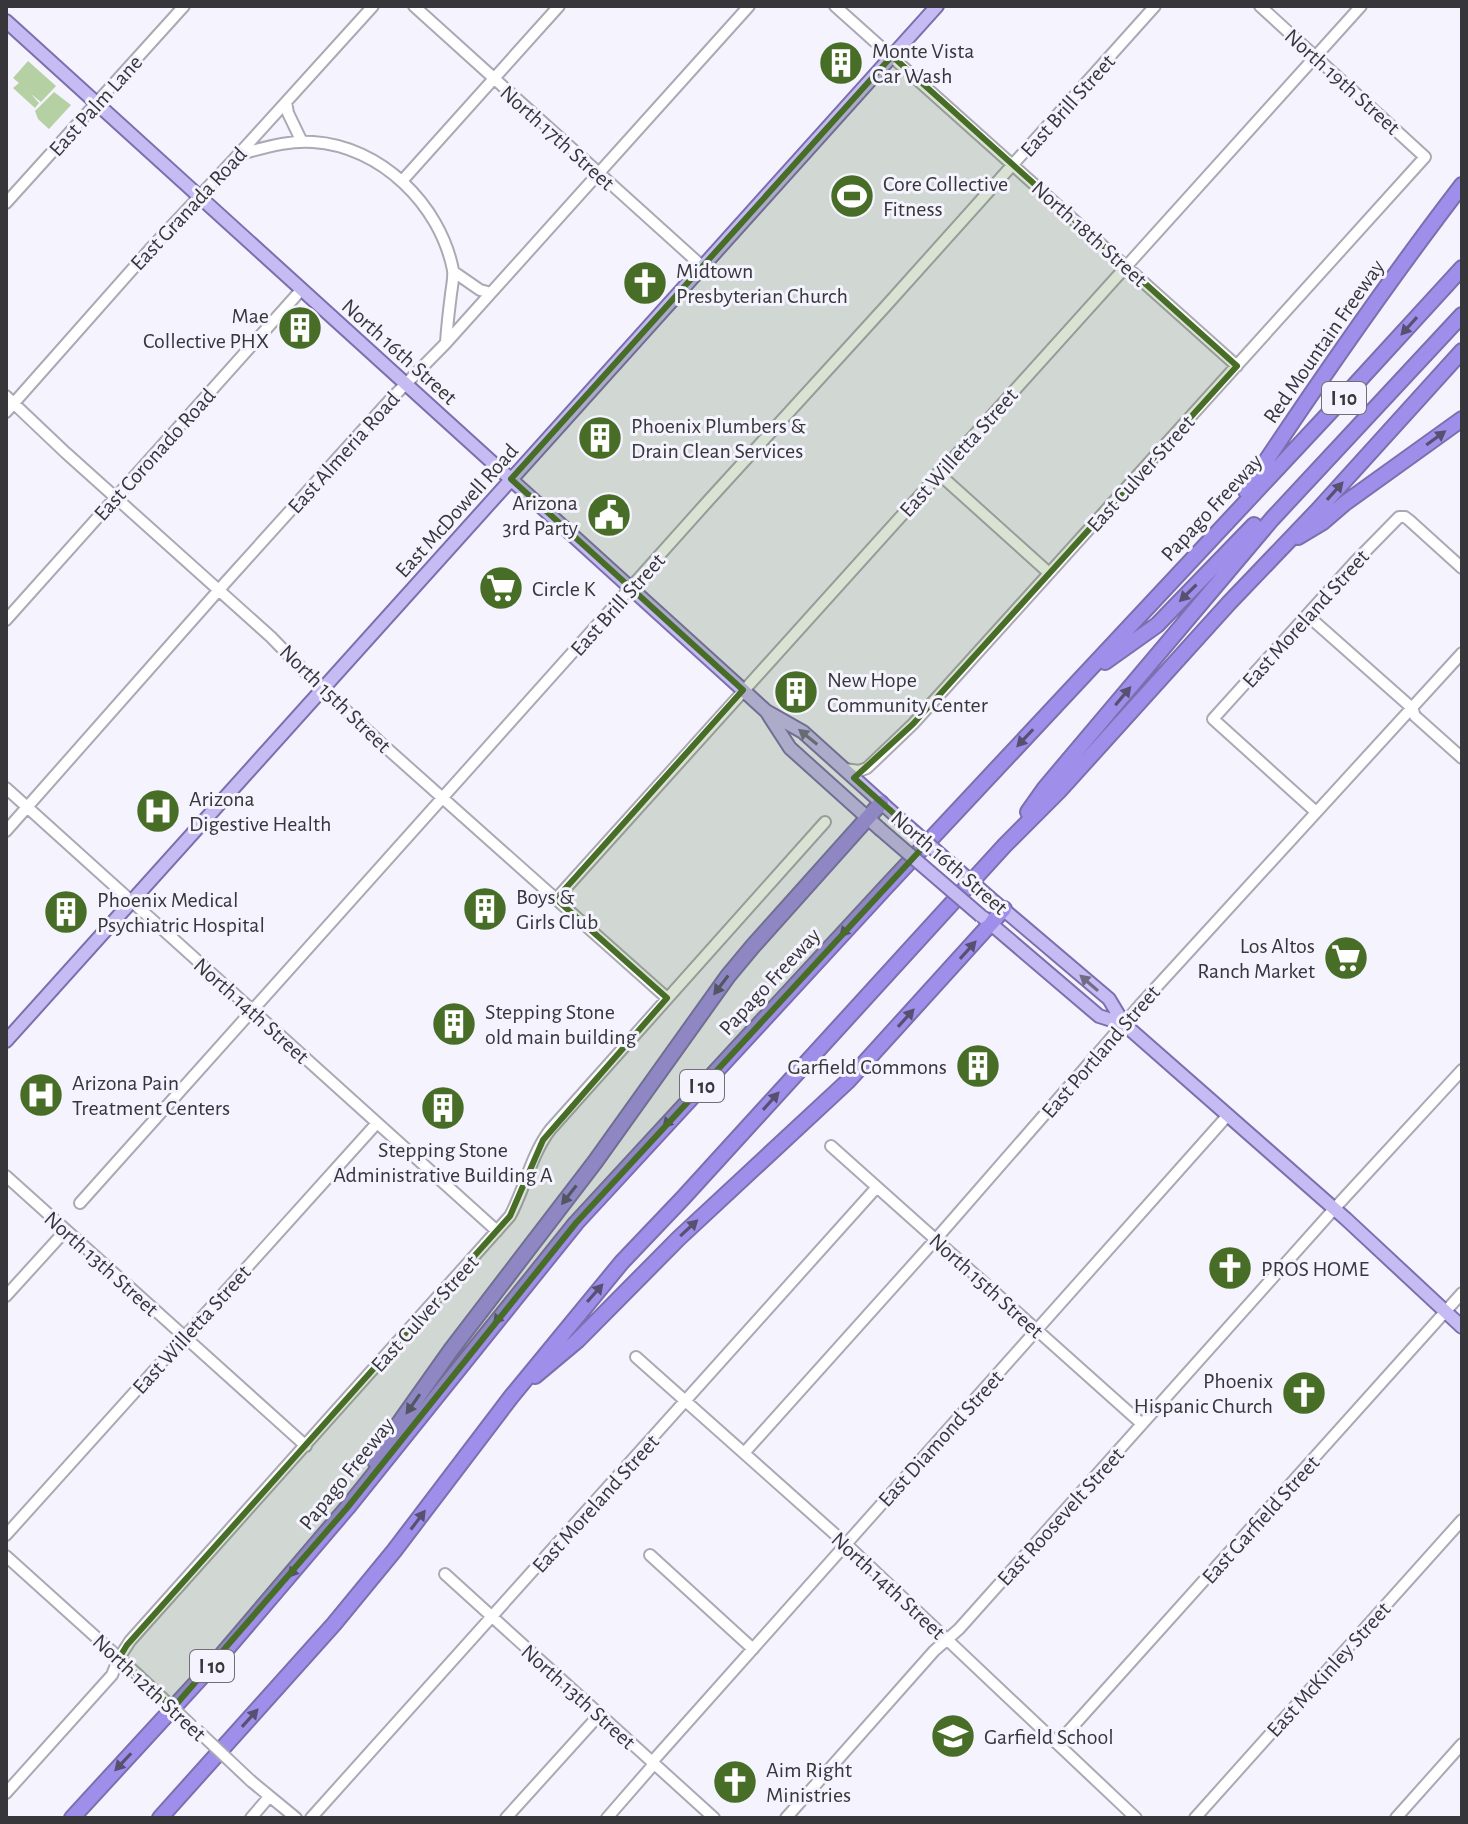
<svg xmlns="http://www.w3.org/2000/svg" width="1468" height="1824" font-family="'Alegreya Sans',sans-serif">
	<style>
		.green { fill: #b5d1a3 }
		.lines { fill: none; stroke-linecap: round; stroke-linejoin: round }
		.minor-casing { stroke: #aaa9b4; stroke-width: 14 }
		.major-casing { stroke: #7b70ad; stroke-width: 16 }
		.highway-casing { stroke: #7b70ad; stroke-width: 18 }
		.minor { stroke: #fff; stroke-width: 10 }
		.major { stroke: #c6bbf3; stroke-width: 12 }
		.highway { stroke: #a08eeb; stroke-width: 14 }
		.minor-bridge-casing { stroke: #aaa9b4; stroke-width: 14; stroke-linecap: butt }
		.major-bridge-casing { stroke: #7b70ad; stroke-width: 16; stroke-linecap: butt }
		.minor-bridge { stroke: #fff; stroke-width: 10 }
		.major-bridge { stroke: #c6bbf3; stroke-width: 12 }
		.oneway { fill: #565170 }
		.oneway2 { fill: #706c85 }
		.marked { fill: #476d27; fill-opacity: 0.2; stroke: #476d27; stroke-width: 6; stroke-linejoin: round }
		.labels { text-anchor: middle; stroke-width: 6; stroke-linejoin: round; paint-order: stroke }
		.shield { fill: #f4f3fe; stroke: #706f76; stroke-width: 2 }
		.shield-label { font-size: 20px; font-weight: bold; fill: #37373b }
		.poi-label { font-size: 22px; fill: #37373b; stroke: #f4f3fe; text-anchor: start }
		.street-label { font-size: 22px; fill: #37373b; stroke: #f4f3fe }
	</style>
	<rect width="100%" height="100%" fill="#f4f3fe"/>
	<path class="green" d="M28 61 56 86 41 102 31 94 39 103 35 108 13 88 19 83 13 78Z
		M54 92 71 105 49 129 38 119 35 111Z"/>
	<g class="lines">
		<g class="minor-casing">
			<path id="minor" d="M414 6 703 267
				M835 6 1237 366
				M286 102 288 113 302 142
				M240 154C264 148 288 140 313 142 380 146 440 204 453 270 454 277 452 286 451 294 449 310 447 326 446 343
				M402 181 559 6
				M6 203 184 6
				M454 272 480 290 491 293
				M6 396 66 453 271 637 307 674 382 744 667 998
				M6 412 152 247 238 155 373 6
				M938 473 1049 573
				M1307 615 1412 708 1415 716 1462 758
				M6 620 302 289
				M845 769 859 771 867 768 913 724 1425 157 1260 6
				M6 788 497 1231
				M1316 812 1213 719 1353 564 1399 517H1405L1409 520 1462 568
				M6 831 225 583 389 401 446 343 749 6
				M556 899 1361 6
				M831 1146 1142 1424
				M6 1176 306 1446
				M80 1203 708 501 885 307 1155 6
				M6 1296 66 1230
				M636 1357 846 1544 1136 1818
				M744 1453 936 1239 1140 1005 1462 653
				M6 1535 377 1123
				M650 1555 753 1649
				M6 1556 138 1675
				M445 1574 714 1818
				M1058 1743 1462 1293
				M652 1762 1228 1115
				M251 1781 296 1818
				M6 1793 112 1675 119 1658 130 1641 510 1216C525 1188 531 1155 550 1130L825 822
				M251 1818 269 1797
				M311 1818 877 1187
				M506 1818 600 1714
				M607 1818 654 1764
				M786 1818 934 1651 959 1629 1334 1209 1462 1070
				M1195 1818 1462 1520
				M1396 1818 1462 1744"/>
		</g>
		<g class="major-casing">
			<path id="major" d="M6 21 743 690 766 711 803 732 894 814
				M768 714 790 748 880 829
				M990 898 1109 999 1124 1024 1346 1219 1462 1327
				M984 918 1099 1016 1124 1024
				M6 1041 937 6"/>
		</g>
		<g class="highway-casing">
			<path id="highway" d="M1246 491C1315 387 1386 284 1462 185
				M1298 537 1323 522 1345 503 1462 419
				M1105 662 1157 625 1254 525
				M1028 812 1045 788 1272 519 1462 315
				M535 1376 578 1340 679 1238 848 1081 1004 909
				M375 1461 395 1429 451 1350 595 1162 728 976 753 946 881 803
				M72 1818 220 1657 347 1508 576 1223 886 887 1332 410 1462 268
				M160 1818 334 1624 394 1551 511 1397 622 1262 683 1198 1005 845 1059 791 1229 603 1318 510 1462 351"/>
		</g>
		<use href="#minor" class="minor"/>
		<use href="#major" class="major"/>
		<use href="#highway" class="highway"/>
		<g class="minor-bridge-casing">
			<path id="minor-bridge" d="M138 1675 192 1726
				M197 1730 251 1781"/>
		</g>
		<g class="major-bridge-casing">
			<path id="major-bridge" d="M894 814 990 898
				M880 829 981 916"/>
		</g>
		<use href="#minor-bridge" class="minor-bridge"/>
		<use href="#major-bridge" class="major-bridge"/>
	</g>
	<defs><path id="oneway-solid" d="M-6-.8H1V-3.2L6.5 0L1 3.2V.8H-6Z" transform="scale(2)"/></defs>
	<g class="oneway">
		<use href="#oneway-solid" transform="translate(1409 326) rotate(132)"/>
		<use href="#oneway-solid" transform="translate(1436 438) rotate(-36)"/>
		<use href="#oneway-solid" transform="translate(1335 491) rotate(-48)"/>
		<use href="#oneway-solid" transform="translate(1188 593) rotate(135)"/>
		<use href="#oneway-solid" transform="translate(1123 696) rotate(-50)"/>
		<use href="#oneway-solid" transform="translate(1025 738) rotate(133)"/>
		<use href="#oneway-solid" transform="translate(848 928) rotate(133)"/>
		<use href="#oneway-solid" transform="translate(968 950) rotate(-48)"/>
		<use href="#oneway-solid" transform="translate(721 985) rotate(127)"/>
		<use href="#oneway-solid" transform="translate(906 1018) rotate(-48)"/>
		<use href="#oneway-solid" transform="translate(771 1101) rotate(-48)"/>
		<use href="#oneway-solid" transform="translate(671 1119) rotate(133)"/>
		<use href="#oneway-solid" transform="translate(569 1195) rotate(128)"/>
		<use href="#oneway-solid" transform="translate(689 1228) rotate(-43)"/>
		<use href="#oneway-solid" transform="translate(595 1293) rotate(-49)"/>
		<use href="#oneway-solid" transform="translate(501 1315) rotate(129)"/>
		<use href="#oneway-solid" transform="translate(413 1404) rotate(125)"/>
		<use href="#oneway-solid" transform="translate(418 1520) rotate(-53)"/>
		<use href="#oneway-solid" transform="translate(296 1568) rotate(130)"/>
		<use href="#oneway-solid" transform="translate(250 1718) rotate(-48)"/>
		<use href="#oneway-solid" transform="translate(123 1762) rotate(133)"/>
	</g>
	<g class="oneway2">
		<use href="#oneway-solid" transform="translate(808 737) rotate(-141)"/>
		<use href="#oneway-solid" transform="translate(1089 983) rotate(-139)"/>
	</g>
	<path class="marked" d="M892 56 1237 366 913 724 854 778 927 843 576 1223 347 1508 173 1708 119 1658 127 1645 510 1216 543 1140 667 998 556 899 743 690 511 479Z"/>
	<defs>
		<g id="building-disc" transform="scale(2.3)"><circle r="9.5" fill="#476d27" stroke="#f4f3fe"/><path d="M-4-6H4V6H1V3H-1V6H-4ZM-2.5-4.3h1.7v1.8h-1.7ZM.8-4.3h1.7v1.8H.8ZM-2.5-1h1.7V.8h-1.7ZM.8-1h1.7V.8H.8Z" fill="#fff"/></g>
		<g id="stadium-disc" transform="scale(2.3)"><circle r="9.5" fill="#476d27" stroke="#f4f3fe"/><path d="M0-5a6.5 5 0 1 0 0 10a6.5 5 0 1 0 0-10ZM-3.5-1.8h7v3.6h-7Z" fill="#fff"/></g>
		<g id="church-disc" transform="scale(2.3)"><circle r="9.5" fill="#476d27" stroke="#f4f3fe"/><path d="M-1.2-6h2.4v3.5h3.3v2.4h-3.3V6h-2.4V-.1h-3.3v-2.4h3.3Z" fill="#fff"/></g>
		<g id="civic-disc" transform="scale(2.3)"><circle r="9.5" fill="#476d27" stroke="#f4f3fe"/><path d="M-.6-6.5H3V-4.5H.6V-3L4-1V1h2V6H-6V1h2V-1L-.6-3ZM-1.2 2.5V6h2.4V2.5Z" fill="#fff"/></g>
		<g id="supermarket-disc" transform="scale(2.3)"><circle r="9.5" fill="#476d27" stroke="#f4f3fe"/><path d="M-6-5.5h2.5l.6 2H6L4.5 2H-2.5L-4.4-4H-6ZM-1.5 3.2a1.3 1.3 0 1 0 .1 0ZM3 3.2a1.3 1.3 0 1 0 .1 0Z" fill="#fff"/></g>
		<g id="hospital-disc" transform="scale(2.3)"><circle r="9.5" fill="#476d27" stroke="#f4f3fe"/><path d="M-5-5h3v3.5h4V-5h3V5h-3V1.5h-4V5h-3Z" fill="#fff"/></g>
		<g id="school-disc" transform="scale(2.3)"><circle r="9.5" fill="#476d27" stroke="#f4f3fe"/><path d="M0-5L7-2L0 1L-7-2ZM-4 1L0 2.5L4 1V4Q0 6-4 4Z" fill="#fff"/></g>
	</defs>
	<g fill-rule="evenodd">
		<use href="#building-disc" x="841" y="63"/>
		<use href="#stadium-disc" x="852" y="196"/>
		<use href="#church-disc" x="645" y="283"/>
		<use href="#building-disc" x="300" y="328"/>
		<use href="#building-disc" x="600" y="438"/>
		<use href="#civic-disc" x="609" y="515"/>
		<use href="#supermarket-disc" x="501" y="588"/>
		<use href="#building-disc" x="796" y="692"/>
		<use href="#hospital-disc" x="158" y="811"/>
		<use href="#building-disc" x="485" y="909"/>
		<use href="#building-disc" x="66" y="912"/>
		<use href="#supermarket-disc" x="1346" y="958"/>
		<use href="#building-disc" x="454" y="1024"/>
		<use href="#building-disc" x="978" y="1066"/>
		<use href="#hospital-disc" x="41" y="1095"/>
		<use href="#building-disc" x="443" y="1108"/>
		<use href="#church-disc" x="1230" y="1268"/>
		<use href="#church-disc" x="1304" y="1393"/>
		<use href="#school-disc" x="953" y="1736"/>
		<use href="#church-disc" x="735" y="1782"/>
	</g>
	<g class="labels">
		<g class="shield">
			<rect x="1322" y="382" width="44" height="32" rx="6"/>
			<rect x="680" y="1070" width="44" height="32" rx="6"/>
			<rect x="190" y="1650" width="44" height="32" rx="6"/>
		</g>
		<g class="shield-label">
			<text x="1344" y="405">I 10</text>
			<text x="702" y="1093">I 10</text>
			<text x="212" y="1673">I 10</text>
		</g>
		<g class="poi-label">
			<text x="872" y="58">Monte Vista<tspan x="872" dy="25">Car Wash</tspan></text>
			<text x="883" y="191">Core Collective<tspan x="883" dy="25">Fitness</tspan></text>
			<text x="676" y="278">Midtown<tspan x="676" dy="25">Presbyterian Church</tspan></text>
			<text x="269" y="323" text-anchor="end">Mae<tspan x="269" dy="25">Collective PHX</tspan></text>
			<text x="631" y="433">Phoenix Plumbers &amp;<tspan x="631" dy="25">Drain Clean Services</tspan></text>
			<text x="578" y="510" text-anchor="end">Arizona<tspan x="578" dy="25">3rd Party</tspan></text>
			<text x="532" y="596">Circle K</text>
			<text x="827" y="687">New Hope<tspan x="827" dy="25">Community Center</tspan></text>
			<text x="189" y="806">Arizona<tspan x="189" dy="25">Digestive Health</tspan></text>
			<text x="516" y="904">Boys &amp;<tspan x="516" dy="25">Girls Club</tspan></text>
			<text x="97" y="907">Phoenix Medical<tspan x="97" dy="25">Psychiatric Hospital</tspan></text>
			<text x="1315" y="953" text-anchor="end">Los Altos<tspan x="1315" dy="25">Ranch Market</tspan></text>
			<text x="485" y="1019">Stepping Stone<tspan x="485" dy="25">old main building</tspan></text>
			<text x="947" y="1074" text-anchor="end">Garfield Commons</text>
			<text x="72" y="1090">Arizona Pain<tspan x="72" dy="25">Treatment Centers</tspan></text>
			<text x="443" y="1157" text-anchor="middle">Stepping Stone<tspan x="443" dy="25">Administrative Building A</tspan></text>
			<text x="1261" y="1276">PROS HOME</text>
			<text x="1273" y="1388" text-anchor="end">Phoenix<tspan x="1273" dy="25">Hispanic Church</tspan></text>
			<text x="984" y="1744">Garfield School</text>
			<text x="766" y="1777">Aim Right<tspan x="766" dy="25">Ministries</tspan></text>
		</g>
		<g class="street-label">
			<text transform="translate(1343 81) rotate(42)" y="8">North 19th Street</text>
			<text transform="translate(95 105) rotate(-48)" y="8">East Palm Lane</text>
			<text transform="translate(1067 105) rotate(-48)" y="8">East Brill Street</text>
			<text transform="translate(558 137) rotate(42)" y="8">North 17th Street</text>
			<text transform="translate(188 208) rotate(-47)" y="8">East Granada Road</text>
			<text transform="translate(1090 233) rotate(42)" y="8">North 18th Street</text>
			<text transform="translate(1323 341) rotate(-55)" y="8">Red Mountain Freeway</text>
			<text transform="translate(400 351) rotate(42)" y="8">North 16th Street</text>
			<text transform="translate(343 452) rotate(-48)" y="8">East Almeria Road</text>
			<text transform="translate(958 452) rotate(-48)" y="8">East Willetta Street</text>
			<text transform="translate(154 454) rotate(-48)" y="8">East Coronado Road</text>
			<text transform="translate(1140 473) rotate(-48)" y="8">East Culver Street</text>
			<text transform="translate(1211 507) rotate(-47)" y="8">Papago Freeway</text>
			<text transform="translate(456 510) rotate(-48)" y="8">East McDowell Road</text>
			<text transform="translate(617 604) rotate(-48)" y="8">East Brill Street</text>
			<text transform="translate(1305 618) rotate(-48)" y="8">East Moreland Street</text>
			<text transform="translate(336 698) rotate(44)" y="8">North 15th Street</text>
			<text transform="translate(950 862) rotate(41)" y="8">North 16th Street</text>
			<text transform="translate(769 981) rotate(-47)" y="8">Papago Freeway</text>
			<text transform="translate(252 1010) rotate(42)" y="8">North 14th Street</text>
			<text transform="translate(1100 1051) rotate(-49)" y="8">East Portland Street</text>
			<text transform="translate(102 1263) rotate(42)" y="8">North 13th Street</text>
			<text transform="translate(987 1285) rotate(42)" y="8">North 15th Street</text>
			<text transform="translate(424 1313) rotate(-48)" y="8">East Culver Street</text>
			<text transform="translate(191 1329) rotate(-48)" y="8">East Willetta Street</text>
			<text transform="translate(940 1438) rotate(-48)" y="8">East Diamond Street</text>
			<text transform="translate(346 1473) rotate(-51)" y="8">Papago Freeway</text>
			<text transform="translate(595 1503) rotate(-48)" y="8">East Moreland Street</text>
			<text transform="translate(1060 1516) rotate(-48)" y="8">East Roosevelt Street</text>
			<text transform="translate(1260 1519) rotate(-48)" y="8">East Garfield Street</text>
			<text transform="translate(889 1585) rotate(43)" y="8">North 14th Street</text>
			<text transform="translate(1328 1669) rotate(-48)" y="8">East McKinley Street</text>
			<text transform="translate(150 1687) rotate(43)" y="8">North 12th Street</text>
			<text transform="translate(579 1696) rotate(42)" y="8">North 13th Street</text>
		</g>
	</g>
	<rect width="1468" height="1824" fill="none" stroke="#37373b" stroke-width="16"/>
</svg>
